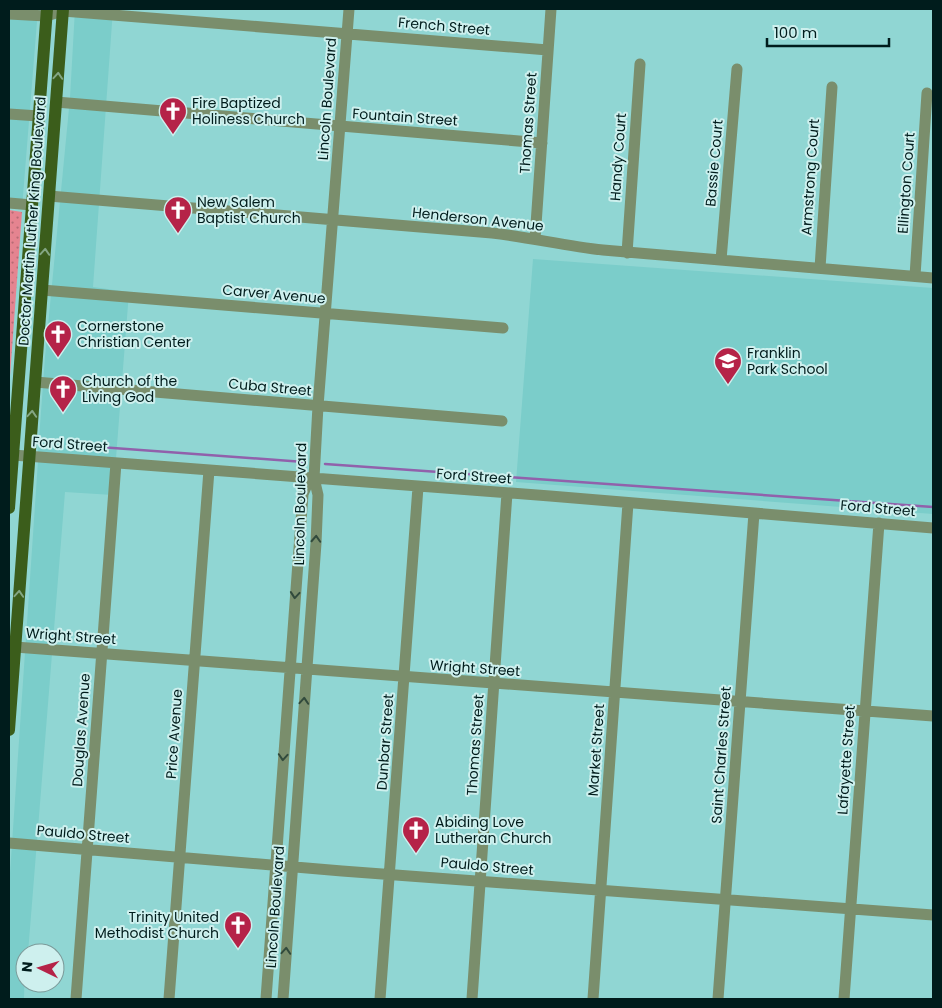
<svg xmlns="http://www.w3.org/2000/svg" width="942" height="1008" font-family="Poppins,sans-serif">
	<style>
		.built { fill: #7bcdca }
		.green { fill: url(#green-dots) }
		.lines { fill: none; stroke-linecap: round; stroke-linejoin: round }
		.stream { stroke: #9161ab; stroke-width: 2.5 }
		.minor { stroke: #7a8e6c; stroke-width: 11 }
		.major { stroke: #3b5d1b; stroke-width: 12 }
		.oneway { stroke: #84a684 }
		.oneway2 { stroke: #314a3c }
		.labels { text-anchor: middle; stroke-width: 4; stroke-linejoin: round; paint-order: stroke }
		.street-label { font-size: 14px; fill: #001c1c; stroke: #cef0ee }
		.poi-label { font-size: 14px; fill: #001c1c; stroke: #cef0ee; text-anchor: start }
	</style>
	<defs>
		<pattern id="green-dots" width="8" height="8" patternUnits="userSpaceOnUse" patternTransform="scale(1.25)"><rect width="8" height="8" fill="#e58490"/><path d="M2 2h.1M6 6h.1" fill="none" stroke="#b76b75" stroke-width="1.8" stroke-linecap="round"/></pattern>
	</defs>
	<rect width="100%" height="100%" fill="#90d6d3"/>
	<path class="built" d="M9 9H38L22 208 9 207Z
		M75 9H113L93 287 129 292 116 458 38 453 45 357 70 98Z
		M533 259 933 288V514L516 482Z
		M38 461 116 467 113 495 65 492 28 953H25L24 999H9V888Z"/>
	<path class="green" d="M9 210 22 212 9 390Z"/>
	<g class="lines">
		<path class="stream" d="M86 446 304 462
			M325 464 933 507"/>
		<path class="minor" d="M9 14 46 16 63 11 548 50
			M56 102 542 143
			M9 114 39 116
			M49 196 492 233C529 237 565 246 603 250L933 278
			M9 203 32 205
			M535 239 551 9
			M627 253 640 64
			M721 260 737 69
			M820 268 832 87
			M915 276 927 93
			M42 290 503 328
			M35 382 502 421
			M13 455 550 496 933 528
			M15 647 933 716
			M9 843 342 871 933 915
			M76 999 116 463
			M169 999 209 470
			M266 999 303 494 310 478
			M283 999 316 543 318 495 314 478 318 406 349 9
			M380 999 418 487
			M472 999 507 493
			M593 999 628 503
			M718 999 754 513
			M844 999 879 523"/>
		<path class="major" d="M9 508 47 9
			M9 730 63 9"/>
	</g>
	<defs><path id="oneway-chevron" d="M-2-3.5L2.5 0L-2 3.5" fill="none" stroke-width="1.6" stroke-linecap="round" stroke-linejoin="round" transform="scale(1.25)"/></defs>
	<g class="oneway">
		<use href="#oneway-chevron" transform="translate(58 76) rotate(-86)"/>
		<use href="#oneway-chevron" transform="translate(45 252) rotate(-86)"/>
		<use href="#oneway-chevron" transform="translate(32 414) rotate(-86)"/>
		<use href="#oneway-chevron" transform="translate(19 594) rotate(-86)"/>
	</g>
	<g class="oneway2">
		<use href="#oneway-chevron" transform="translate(316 539) rotate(-87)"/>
		<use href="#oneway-chevron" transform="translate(295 595) rotate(95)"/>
		<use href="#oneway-chevron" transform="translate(304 701) rotate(-86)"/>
		<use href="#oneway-chevron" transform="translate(283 757) rotate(94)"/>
		<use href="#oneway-chevron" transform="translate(286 951) rotate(-86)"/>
	</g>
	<defs>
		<g id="church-pin" transform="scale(1.4375)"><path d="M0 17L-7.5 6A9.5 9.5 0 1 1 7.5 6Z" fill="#b52348" stroke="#cef0ee"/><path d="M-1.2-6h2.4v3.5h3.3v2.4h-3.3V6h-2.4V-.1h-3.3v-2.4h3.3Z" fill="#fff"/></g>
		<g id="school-pin" transform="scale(1.4375)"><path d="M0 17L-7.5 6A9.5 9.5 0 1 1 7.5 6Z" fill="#b52348" stroke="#cef0ee"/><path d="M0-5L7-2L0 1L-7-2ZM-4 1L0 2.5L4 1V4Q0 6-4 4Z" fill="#fff"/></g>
	</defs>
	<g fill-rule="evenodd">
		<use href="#church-pin" x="173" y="111"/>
		<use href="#church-pin" x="178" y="210"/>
		<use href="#church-pin" x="58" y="334"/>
		<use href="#school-pin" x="728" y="361"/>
		<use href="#church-pin" x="63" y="389"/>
		<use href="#church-pin" x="416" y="830"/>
		<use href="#church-pin" x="238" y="925"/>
	</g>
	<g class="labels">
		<g class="street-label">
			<text transform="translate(444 26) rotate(5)" y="5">French Street</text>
			<text transform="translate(327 99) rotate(-86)" y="5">Lincoln Boulevard</text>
			<text transform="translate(405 117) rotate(4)" y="5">Fountain Street</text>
			<text transform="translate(528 123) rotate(-86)" y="5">Thomas Street</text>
			<text transform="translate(618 157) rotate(-86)" y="5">Handy Court</text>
			<text transform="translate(714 163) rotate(-85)" y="5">Bassie Court</text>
			<text transform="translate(810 177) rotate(-86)" y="5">Armstrong Court</text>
			<text transform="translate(906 183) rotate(-86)" y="5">Ellington Court</text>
			<text transform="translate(478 219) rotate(6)" y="5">Henderson Avenue</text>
			<text transform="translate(32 221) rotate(-86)" y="5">Doctor Martin Luther King Boulevard</text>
			<text transform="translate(274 294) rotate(5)" y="5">Carver Avenue</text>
			<text transform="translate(270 387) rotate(5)" y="5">Cuba Street</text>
			<text transform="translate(70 444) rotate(4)" y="5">Ford Street</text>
			<text transform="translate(474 476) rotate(4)" y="5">Ford Street</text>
			<text transform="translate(300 504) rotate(-89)" y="5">Lincoln Boulevard</text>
			<text transform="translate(878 508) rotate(5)" y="5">Ford Street</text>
			<text transform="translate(71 636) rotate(4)" y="5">Wright Street</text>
			<text transform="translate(475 668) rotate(4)" y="5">Wright Street</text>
			<text transform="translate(81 730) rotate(-86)" y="5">Douglas Avenue</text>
			<text transform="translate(174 734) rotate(-86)" y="5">Price Avenue</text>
			<text transform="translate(385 742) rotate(-86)" y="5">Dunbar Street</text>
			<text transform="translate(475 745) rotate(-86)" y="5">Thomas Street</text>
			<text transform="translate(596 750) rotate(-86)" y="5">Market Street</text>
			<text transform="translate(721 755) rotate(-86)" y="5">Saint Charles Street</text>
			<text transform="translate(846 760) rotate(-86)" y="5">Lafayette Street</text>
			<text transform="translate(83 834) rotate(5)" y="5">Pauldo Street</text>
			<text transform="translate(487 866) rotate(5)" y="5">Pauldo Street</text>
			<text transform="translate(275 907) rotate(-86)" y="5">Lincoln Boulevard</text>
		</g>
		<g class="poi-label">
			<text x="192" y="108">Fire Baptized<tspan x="192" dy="16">Holiness Church</tspan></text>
			<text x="197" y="207">New Salem<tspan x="197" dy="16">Baptist Church</tspan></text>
			<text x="77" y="331">Cornerstone<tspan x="77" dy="16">Christian Center</tspan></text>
			<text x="747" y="358">Franklin<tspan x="747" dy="16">Park School</tspan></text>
			<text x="82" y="386">Church of the<tspan x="82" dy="16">Living God</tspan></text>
			<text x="435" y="827">Abiding Love<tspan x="435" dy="16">Lutheran Church</tspan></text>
			<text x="219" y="922" text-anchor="end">Trinity United<tspan x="219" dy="16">Methodist Church</tspan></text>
		</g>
	</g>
	<rect width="942" height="1008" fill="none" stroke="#001c1c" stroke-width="20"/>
	<g transform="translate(40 968) rotate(275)"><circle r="24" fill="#cef0ee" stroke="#7c9b9a"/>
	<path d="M0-4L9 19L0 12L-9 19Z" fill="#b52348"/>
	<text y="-8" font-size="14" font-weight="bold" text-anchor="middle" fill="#001c1c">N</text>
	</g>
	<path d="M767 38v8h122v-8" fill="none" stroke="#001c1c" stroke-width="2.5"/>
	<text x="774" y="38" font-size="15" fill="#001c1c" stroke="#cef0ee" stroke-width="4" paint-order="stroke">100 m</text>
</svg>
